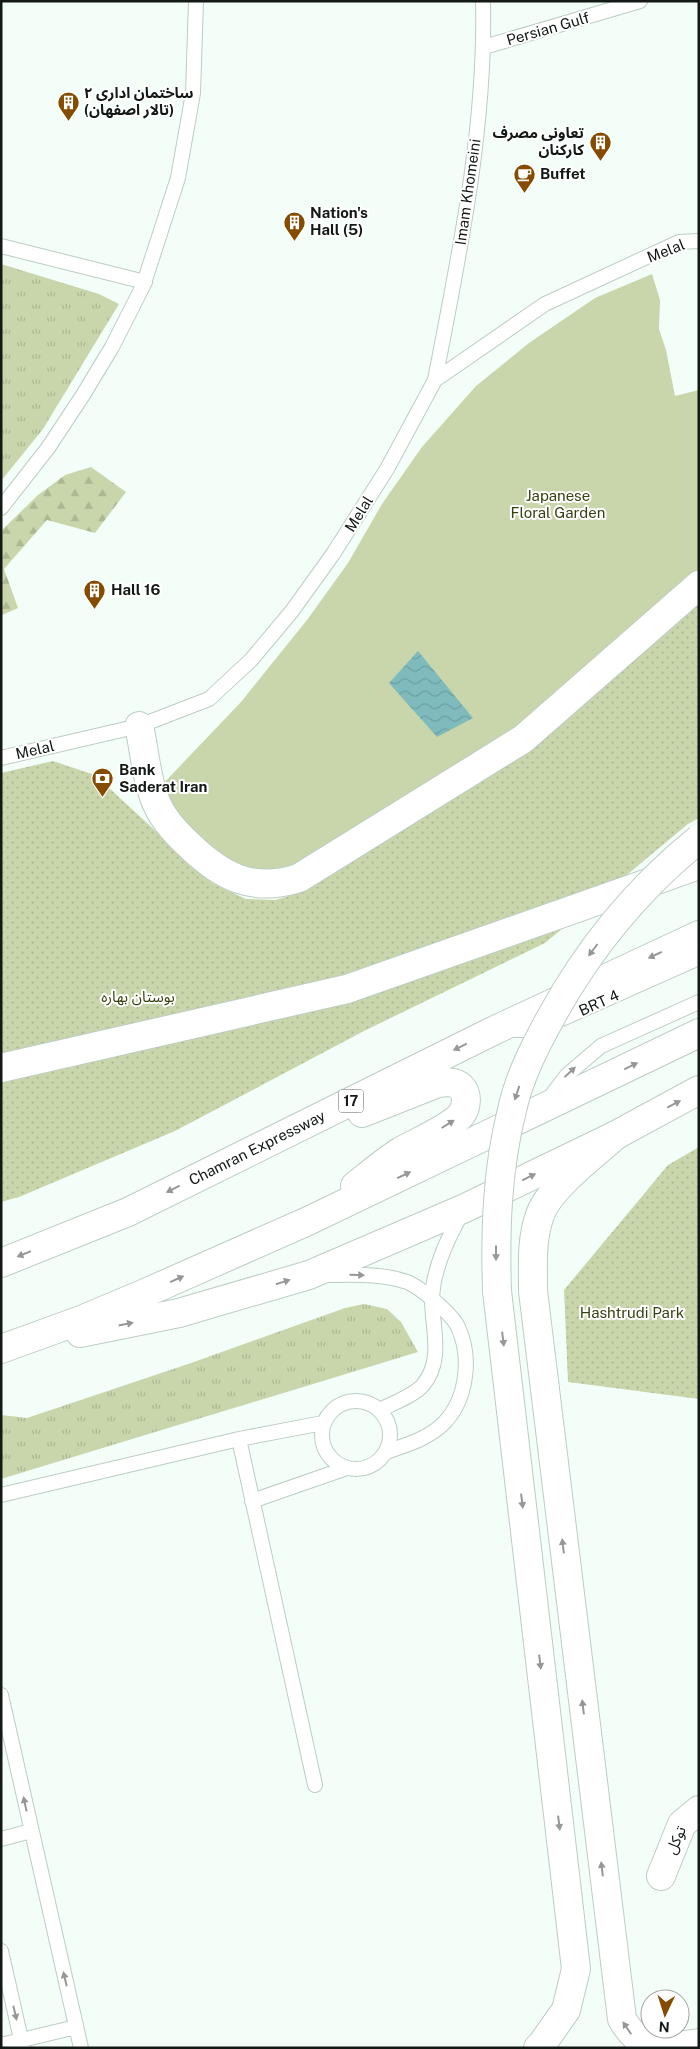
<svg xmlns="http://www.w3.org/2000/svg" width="700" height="2049" viewBox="0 0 700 2049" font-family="'Public Sans','Noto Sans Arabic',sans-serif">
  <defs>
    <pattern id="grass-tufts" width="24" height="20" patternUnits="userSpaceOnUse" patternTransform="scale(1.25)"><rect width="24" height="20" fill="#c9d6ac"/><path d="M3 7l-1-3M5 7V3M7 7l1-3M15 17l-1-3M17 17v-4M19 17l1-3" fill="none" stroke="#acb793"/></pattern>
    <pattern id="forest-firs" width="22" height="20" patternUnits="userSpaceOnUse" patternTransform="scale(1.25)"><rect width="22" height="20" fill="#c9d6ac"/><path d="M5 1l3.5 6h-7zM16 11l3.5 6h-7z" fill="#acb793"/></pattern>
    <pattern id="park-dots" width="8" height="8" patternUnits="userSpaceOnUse" patternTransform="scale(1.25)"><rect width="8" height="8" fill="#c9d6ac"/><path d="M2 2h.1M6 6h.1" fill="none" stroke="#acb793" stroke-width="1.8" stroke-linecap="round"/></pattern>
    <pattern id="water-waves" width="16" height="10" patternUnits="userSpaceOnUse" patternTransform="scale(1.25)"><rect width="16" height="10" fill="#7fbbbd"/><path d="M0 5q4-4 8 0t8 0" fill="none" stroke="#6da0a2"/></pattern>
  </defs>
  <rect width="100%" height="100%" fill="#f4fef8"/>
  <path fill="url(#grass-tufts)" d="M1,264l98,30 20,10 -76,125 -42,52z
    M364,1304l23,5 14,13 17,30 -417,127v-64l26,3 164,-55 154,-55z"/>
  <path fill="url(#forest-firs)" d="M91,467l35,25 -31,41 -48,-13 -43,49 14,39 -16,7 -1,-84 37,-36 27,-20z"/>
  <path fill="url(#park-dots)" d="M699,597v221l-11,6 -143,119 -181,88 -189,100 -156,66 -18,5v-429l52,-12 42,14 117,108 34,16 29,1 25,-7 150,-93z
    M699,1147v252l-131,-17 -4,-92 104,-125z"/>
  <path fill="#c9d6ac" d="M652,274l8,26 -1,29 7,21 9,46 24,-6v178l-187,168 -224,136 -20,7 -55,-18 -54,-73 82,-86 66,-82 41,-57 34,-59 40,-57 54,-61 53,-43 66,-45z"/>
  <path fill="url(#water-waves)" d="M418,651l55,67 -36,19 -48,-54z"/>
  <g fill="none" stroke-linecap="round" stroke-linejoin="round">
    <defs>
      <path id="lane" d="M484,47l156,-46
        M1,246l144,36
        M435,380c24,-125 51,-251 48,-379
        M1,508l47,-60 35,-53 29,-48 31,-61 35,-108 15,-85 3,-92
        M1,758l138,-32 70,-27 42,-39 41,-49 41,-57 54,-85 48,-89 110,-76 134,-62 20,-1
        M509,1030h21l34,-12 135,-60
        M548,1100l19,-25 34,-29 98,-44
        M327,1275c26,0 55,-2 80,7 13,5 45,32 51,45 14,30 9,72 -14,96 -16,16 -38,22 -58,29
        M322 1435a34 34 0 1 1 68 0a34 34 0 1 1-68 0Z
        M380,1410c11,-6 35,-15 43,-25 21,-25 9,-57 9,-86 1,-30 15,-60 30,-86
        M239,1439l76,346
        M1,1495l238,-56 84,-16
        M252,1501l95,-33
        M1,1695l80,353
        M1,1839l30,-8
        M1,1951l22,97
        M1,2045l75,-18"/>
      <path id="street" d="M139,726c5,21 7,50 15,71 7,20 20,34 35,48 33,32 64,48 110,33l224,-139 176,-154
        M1,1068l346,-79 352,-124
        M661,1876l21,-52 17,-14"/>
      <path id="secondary" d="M664,2048l35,-5"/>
      <g id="highway">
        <path d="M616,1135c-22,20 -67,53 -76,80 -9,24 -7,51 -7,76l89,728c14,24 22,23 48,28"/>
        <path d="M355,1186c15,-12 30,-25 46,-35 16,-9 49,-23 60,-36 6,-8 7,-21 0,-28 -6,-6 -15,-5 -23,-4l-76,30"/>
        <path id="s1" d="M1,1263l127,-51 367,-182 204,-95"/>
        <path d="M497,1291l79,678 -10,41 -24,34 -4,4"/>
        <path d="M80,1333l99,-20 130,-38 156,-67 151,-73 83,-45"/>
        <path d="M1,1349l80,-29 62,-26 165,-73 391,-188"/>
      </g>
    </defs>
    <use href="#lane" stroke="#bccdc3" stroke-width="16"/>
    <use href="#street" stroke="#bccdc3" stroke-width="30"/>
    <use href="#secondary" stroke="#bccdc3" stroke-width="30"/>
    <use href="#highway" stroke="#bccdc3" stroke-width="30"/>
    <use href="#lane" stroke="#fff" stroke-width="14"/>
    <use href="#street" stroke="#fff" stroke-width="28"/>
    <use href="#secondary" stroke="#fff" stroke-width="28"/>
    <use href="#highway" stroke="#fff" stroke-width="28"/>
    <defs>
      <path id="highway-bridge" d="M497,1291c-2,-61 0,-122 15,-181 7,-32 22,-62 38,-91 38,-70 87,-130 149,-180"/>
    </defs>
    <use href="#highway-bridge" stroke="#bccdc3" stroke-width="30" stroke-linecap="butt"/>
    <use href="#highway-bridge" stroke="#fff" stroke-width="28"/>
  </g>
  <defs><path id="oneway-solid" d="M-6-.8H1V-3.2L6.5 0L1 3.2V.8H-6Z" transform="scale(1.25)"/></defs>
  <g fill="#959896">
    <use href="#oneway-solid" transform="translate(593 950) rotate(127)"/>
    <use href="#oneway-solid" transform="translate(655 955) rotate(155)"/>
    <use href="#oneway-solid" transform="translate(460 1047) rotate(154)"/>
    <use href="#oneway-solid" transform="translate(631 1066) rotate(-26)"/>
    <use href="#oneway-solid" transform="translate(570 1072) rotate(-43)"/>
    <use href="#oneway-solid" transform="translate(517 1093) rotate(108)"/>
    <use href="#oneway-solid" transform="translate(674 1104) rotate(-28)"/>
    <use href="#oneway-solid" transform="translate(448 1124) rotate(-32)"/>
    <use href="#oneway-solid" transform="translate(404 1175) rotate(-25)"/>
    <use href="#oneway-solid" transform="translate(529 1177) rotate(-26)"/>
    <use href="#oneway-solid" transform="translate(173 1189) rotate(153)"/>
    <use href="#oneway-solid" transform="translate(496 1253) rotate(90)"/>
    <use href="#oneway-solid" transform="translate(24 1254) rotate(158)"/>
    <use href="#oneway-solid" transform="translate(357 1275) rotate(1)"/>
    <use href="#oneway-solid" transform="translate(177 1279) rotate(-24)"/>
    <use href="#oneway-solid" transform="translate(283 1282) rotate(-17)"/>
    <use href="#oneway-solid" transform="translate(126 1324) rotate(-11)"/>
    <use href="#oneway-solid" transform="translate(503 1339) rotate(83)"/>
    <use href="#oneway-solid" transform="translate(522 1501) rotate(83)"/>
    <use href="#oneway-solid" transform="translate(563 1546) rotate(-97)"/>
    <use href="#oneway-solid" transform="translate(540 1662) rotate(83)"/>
    <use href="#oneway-solid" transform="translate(583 1707) rotate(-97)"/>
    <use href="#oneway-solid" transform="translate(25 1804) rotate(-102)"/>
    <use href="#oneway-solid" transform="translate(559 1823) rotate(83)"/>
    <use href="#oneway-solid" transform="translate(602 1869) rotate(-97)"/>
    <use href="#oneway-solid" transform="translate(65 1979) rotate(-103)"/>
    <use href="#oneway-solid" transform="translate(15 2013) rotate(77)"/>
    <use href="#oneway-solid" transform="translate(627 2028) rotate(-124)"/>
  </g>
  <defs>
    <symbol id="building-pin" viewBox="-11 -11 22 30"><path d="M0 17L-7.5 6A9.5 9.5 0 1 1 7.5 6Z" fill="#854b00" stroke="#fff"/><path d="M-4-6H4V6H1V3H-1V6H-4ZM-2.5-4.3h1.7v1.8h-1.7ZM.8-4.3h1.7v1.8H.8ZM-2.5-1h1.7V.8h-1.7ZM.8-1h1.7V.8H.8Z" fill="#fff"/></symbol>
    <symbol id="cafe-pin" viewBox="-11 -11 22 30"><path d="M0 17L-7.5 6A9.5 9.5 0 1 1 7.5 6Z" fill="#854b00" stroke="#fff"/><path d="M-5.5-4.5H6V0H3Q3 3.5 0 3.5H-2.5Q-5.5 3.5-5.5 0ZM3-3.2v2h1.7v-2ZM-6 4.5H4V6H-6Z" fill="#fff"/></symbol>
    <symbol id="bank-pin" viewBox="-11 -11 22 30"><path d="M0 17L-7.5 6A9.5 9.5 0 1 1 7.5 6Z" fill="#854b00" stroke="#fff"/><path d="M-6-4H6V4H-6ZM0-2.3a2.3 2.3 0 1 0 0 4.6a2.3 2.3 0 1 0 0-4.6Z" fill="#fff"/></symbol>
  </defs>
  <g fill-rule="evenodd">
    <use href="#building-pin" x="56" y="90" width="25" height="34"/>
    <use href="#building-pin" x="588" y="130" width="25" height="34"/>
    <use href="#cafe-pin" x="512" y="162" width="25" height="34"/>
    <use href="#building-pin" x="282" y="210" width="25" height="34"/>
    <use href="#building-pin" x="82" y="578" width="25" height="34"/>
    <use href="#bank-pin" x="90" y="766" width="25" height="34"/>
  </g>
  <g text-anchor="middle" stroke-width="4" stroke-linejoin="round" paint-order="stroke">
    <rect fill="#fff" stroke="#5a5e5b" stroke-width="1" x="338.5" y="1089.5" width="25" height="23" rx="4"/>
    <g font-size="14" font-weight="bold" fill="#131915">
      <text x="351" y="1106">17</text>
    </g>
    <g font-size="15" fill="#131915" stroke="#fff">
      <text transform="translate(548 29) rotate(-16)" y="5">Persian Gulf</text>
      <text transform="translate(468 192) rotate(-82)" y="5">Imam Khomeini</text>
      <text transform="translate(666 251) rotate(-21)" y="5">Melal</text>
      <text transform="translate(359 514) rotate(-58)" y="5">Melal</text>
      <text transform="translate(35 750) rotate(-13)" y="5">Melal</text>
      <text transform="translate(599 1003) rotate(-24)" y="5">BRT 4</text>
      <text dy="5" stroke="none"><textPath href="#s1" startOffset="281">Chamran Expressway</textPath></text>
      <text transform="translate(676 1840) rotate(-66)" y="5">توکل</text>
    </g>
    <g font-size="15" font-weight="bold" fill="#131915" stroke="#fff" text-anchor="start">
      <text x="84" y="98">ساختمان اداری ۲<tspan x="84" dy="17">(تالار اصفهان)</tspan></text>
      <text x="584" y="138" text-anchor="end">تعاونی مصرف<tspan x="584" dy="17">کارکنان</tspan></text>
      <text x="540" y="179">Buffet</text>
      <text x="310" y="218">Nation's<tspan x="310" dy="17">Hall (5)</tspan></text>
      <text x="111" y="595">Hall 16</text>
      <text x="119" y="775">Bank<tspan x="119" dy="17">Saderat Iran</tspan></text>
    </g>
    <g font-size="15" fill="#374210" stroke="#fff">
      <text x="558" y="501">Japanese<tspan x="558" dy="17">Floral Garden</tspan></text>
      <text x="138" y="1002">بوستان بهاره</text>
      <text x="632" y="1318">Hashtrudi Park</text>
    </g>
  </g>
  <rect width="700" height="2049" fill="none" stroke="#131915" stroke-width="5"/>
  <g transform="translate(665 2014) rotate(184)"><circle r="24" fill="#ffffff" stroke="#a1a3a1"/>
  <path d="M0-4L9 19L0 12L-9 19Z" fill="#854b00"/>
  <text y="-8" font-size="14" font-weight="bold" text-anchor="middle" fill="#131915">N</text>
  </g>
</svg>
